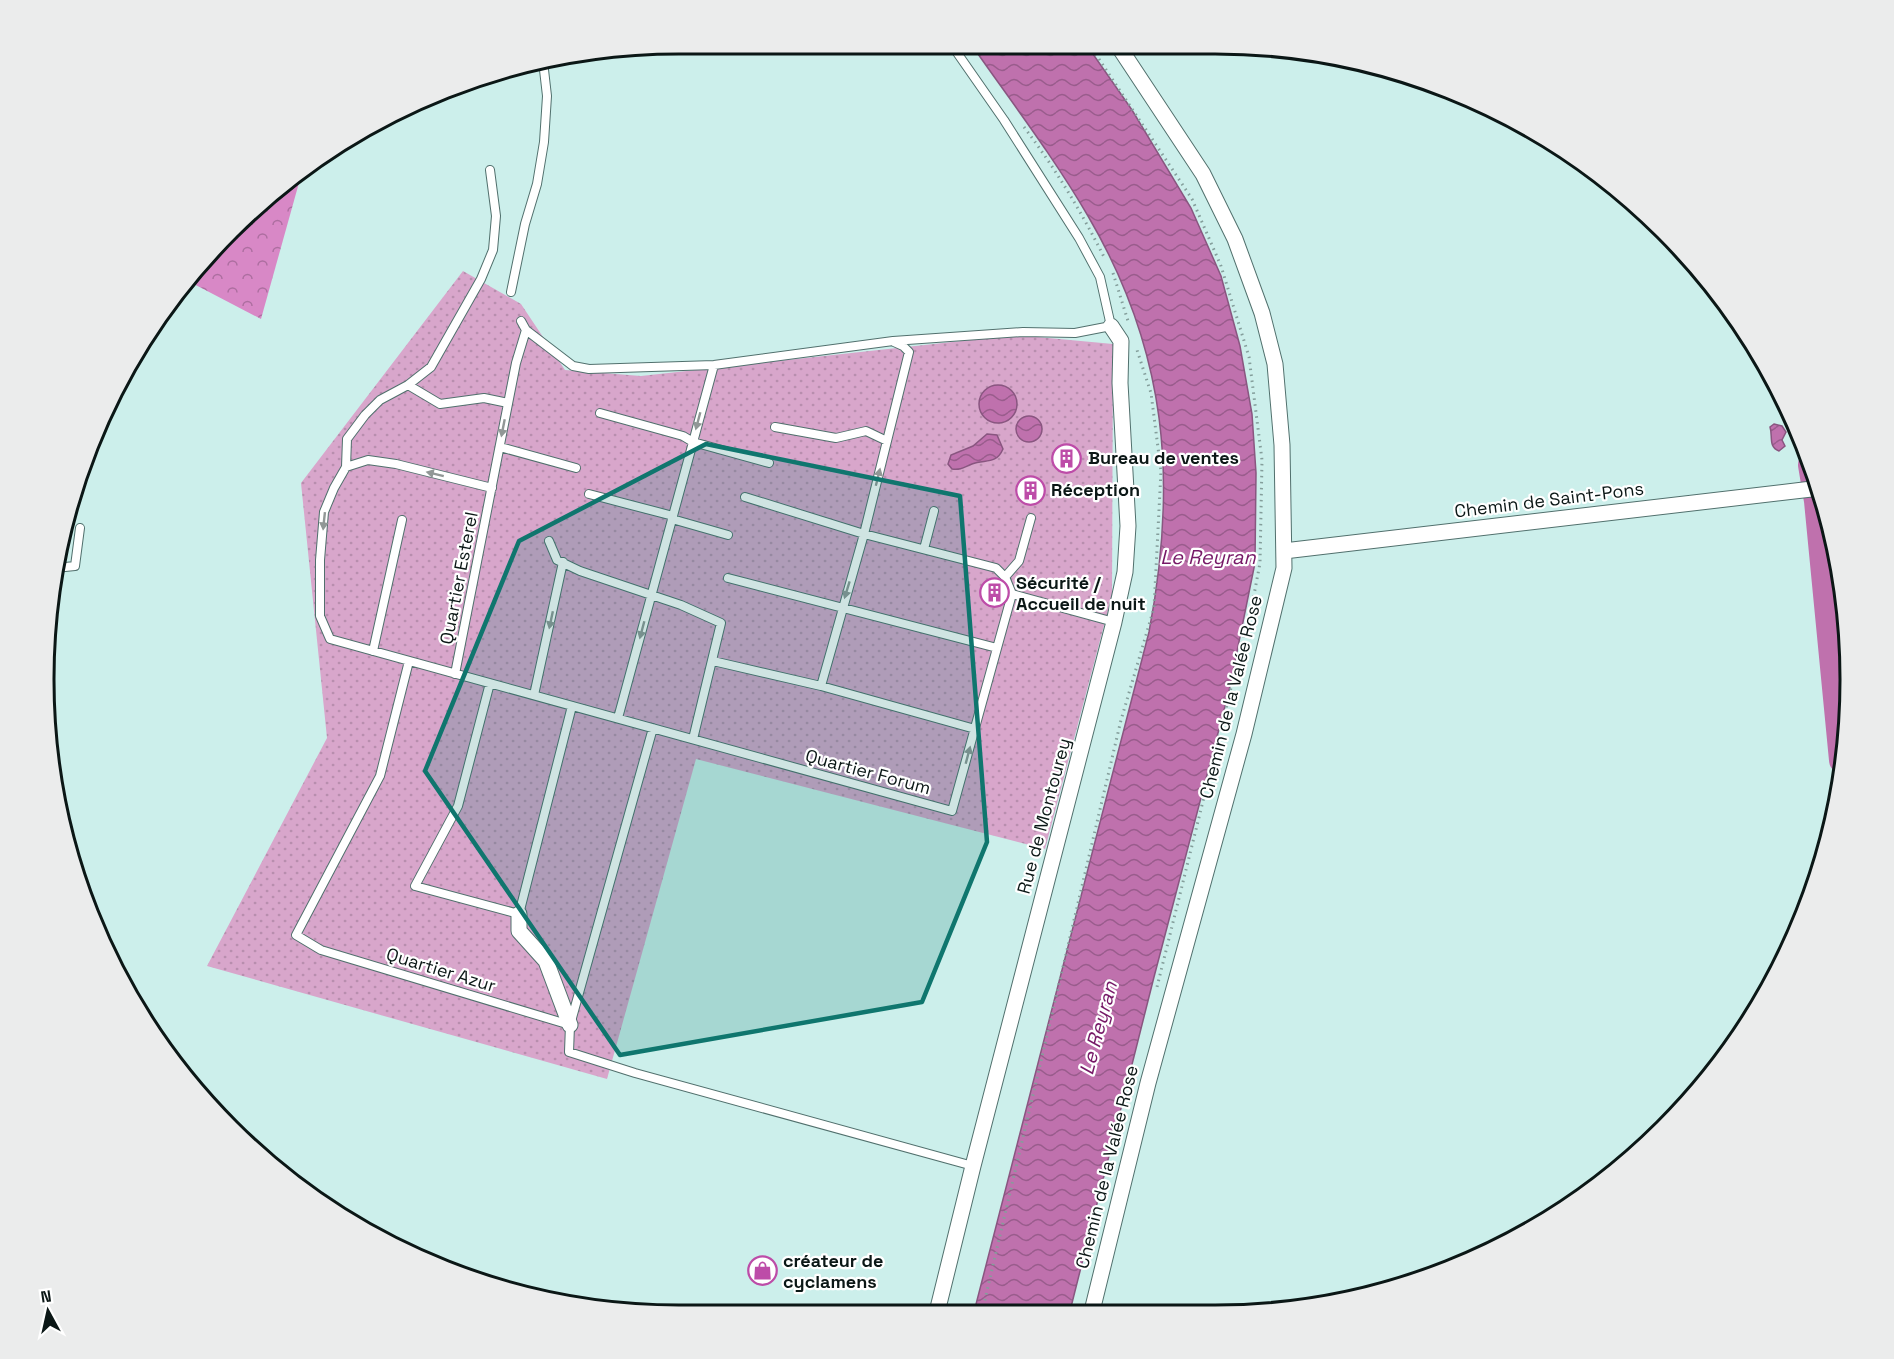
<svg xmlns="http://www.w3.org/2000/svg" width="1894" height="1359" viewBox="0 0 1894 1359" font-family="'Space Grotesk',sans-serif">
  <defs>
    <pattern id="forest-crowns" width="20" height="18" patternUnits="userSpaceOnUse" patternTransform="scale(1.5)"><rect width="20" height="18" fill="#d888c6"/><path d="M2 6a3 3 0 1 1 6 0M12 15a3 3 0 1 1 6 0" fill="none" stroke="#ad6ea0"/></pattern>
    <pattern id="park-dots" width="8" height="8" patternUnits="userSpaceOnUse" patternTransform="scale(1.5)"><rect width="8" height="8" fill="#d8a6cb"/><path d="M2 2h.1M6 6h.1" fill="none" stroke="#b88eae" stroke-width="1.8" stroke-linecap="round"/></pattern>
    <pattern id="water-waves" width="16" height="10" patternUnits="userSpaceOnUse" patternTransform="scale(1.5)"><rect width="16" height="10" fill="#bf71ad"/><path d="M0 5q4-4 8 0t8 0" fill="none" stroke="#995c8c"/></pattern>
  </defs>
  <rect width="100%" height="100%" fill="#ccefeb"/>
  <path fill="url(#forest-crowns)" d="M302,172l-41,147 -73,-38 13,-21z"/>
  <path fill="url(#park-dots)" d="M463,271l58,33 44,66 76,6 375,-41 97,9 -1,251 -67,254 -349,-90 -89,320 -400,-113 120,-228 -26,-255z"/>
  <path fill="url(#water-waves)" stroke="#895680" stroke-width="1.5" d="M971,44h115l46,66 59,98 30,68 19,70 12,68 4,59 -1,90 -26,128 -75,286 -84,334 -96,1 175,-680c29,-152 18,-281 -61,-416 -35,-60 -78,-116 -117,-172z
    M979 404a19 19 0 1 1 38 0a19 19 0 1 1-38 0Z
    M1016 429a13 13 0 1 1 26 0a13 13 0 1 1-26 0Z
    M1774,424l8,2 4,6 -4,8 3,6 -6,5c-11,-4 -6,-15 -9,-24z
    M987,434l10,1 6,14c-7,16 -18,10 -31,15 -8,3 -10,6 -20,5l-4,-5 3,-9 22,-9z"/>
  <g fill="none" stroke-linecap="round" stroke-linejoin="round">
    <path stroke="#bf71ad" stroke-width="28" d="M1812,465l6,36 25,259"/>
    <defs>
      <path id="lane" d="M490,170l6,46 -3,34 -12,29 -50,88 -23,18 -28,15 -15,15 -18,24 -1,28 -12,21 -10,24 -4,48v56l10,23 622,172 60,-217 -7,-17 -9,-9 -132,-34 -119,-37
        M511,292l14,-68 12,-40 7,-42 3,-46 -4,-35
        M521,321l5,9 47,36 16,3 125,-4 179,-24 130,-9 52,1 36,-7 -11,-49 -21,-39 -75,-118 -53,-76
        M408,385l32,19 44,-6 24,5
        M600,413l83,23 10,6 76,21
        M775,427l61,11 30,-7 21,10
        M500,447l76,21
        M346,467l22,-7 28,4 96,24
        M589,494l84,22
        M672,519l56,16
        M549,541l8,19 23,11 101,34 40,18 -28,116
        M924,549l10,-38
        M55,568l20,-2 5,-38
        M1005,577l14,-16 12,-43
        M728,578l269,70
        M1012,594l102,28
        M373,651l29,-131
        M409,661l-29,115 -84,159 25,15 249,75 83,-297
        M713,661l108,25 154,43
        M455,674l61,-311 10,-33
        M490,683l-32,123 -43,80 104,28 53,-208
        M821,686l43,-152 45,-182 -6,-6 -9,-4
        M534,695l29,-133
        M618,718l96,-353
        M570,1025l-1,27 66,21 338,93"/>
      <path id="street" d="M1284,551l536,-63
        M519,914v17l27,30 24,64
        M1092,1311l56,-228 96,-349 40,-166 -2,-123 -7,-81 -13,-51 -27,-74 -32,-65 -86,-130
        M937,1312l36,-146 141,-544 11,-50 3,-46 -8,-143 1,-42 -10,-15"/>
    </defs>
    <use href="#lane" stroke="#51706d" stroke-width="10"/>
    <use href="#street" stroke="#51706d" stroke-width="17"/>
    <path stroke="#849e9b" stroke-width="3" stroke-dasharray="1.5 4.5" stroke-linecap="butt" d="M1089,44l103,155 29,67 28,91 13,103 -2,103 -6,32 -97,392
      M1024,127c31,41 57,84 80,130
      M1113,273l15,48
      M982,1312l139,-592 33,-112 7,-137 -10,-78 -14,-43"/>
    <use href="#lane" stroke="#fff" stroke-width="8"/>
    <use href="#street" stroke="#fff" stroke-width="15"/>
  </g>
  <defs><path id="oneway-solid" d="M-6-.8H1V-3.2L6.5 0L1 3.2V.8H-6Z" transform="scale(1.5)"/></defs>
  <g fill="#919796">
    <use href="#oneway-solid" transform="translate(698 421) rotate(105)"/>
    <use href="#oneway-solid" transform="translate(503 428) rotate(101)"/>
    <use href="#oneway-solid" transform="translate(435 474) rotate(-166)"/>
    <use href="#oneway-solid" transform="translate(878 477) rotate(-76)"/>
    <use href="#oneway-solid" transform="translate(324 521) rotate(96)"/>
    <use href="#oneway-solid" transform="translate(847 590) rotate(107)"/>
    <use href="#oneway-solid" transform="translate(551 620) rotate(102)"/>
    <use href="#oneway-solid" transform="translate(642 630) rotate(105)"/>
    <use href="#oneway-solid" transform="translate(968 755) rotate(-75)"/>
  </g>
  <path fill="#0f766e" fill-opacity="0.2" stroke="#0f766e" stroke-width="4.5" stroke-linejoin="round" d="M706,444l254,52 27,346 -65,160 -302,53 -195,-284 94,-230z"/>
  <defs>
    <symbol id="building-ring" viewBox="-11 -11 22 22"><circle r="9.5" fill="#fff" stroke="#bd4ca8" stroke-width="1.5"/><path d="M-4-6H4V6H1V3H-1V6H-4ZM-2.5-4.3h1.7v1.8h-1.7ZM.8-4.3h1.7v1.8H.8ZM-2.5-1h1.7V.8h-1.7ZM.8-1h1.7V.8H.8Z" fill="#bd4ca8"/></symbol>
    <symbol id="shop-ring" viewBox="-11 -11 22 22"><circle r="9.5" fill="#fff" stroke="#bd4ca8" stroke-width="1.5"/><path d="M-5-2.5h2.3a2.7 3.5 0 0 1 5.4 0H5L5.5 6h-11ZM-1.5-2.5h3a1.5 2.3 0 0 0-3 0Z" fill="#bd4ca8"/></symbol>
  </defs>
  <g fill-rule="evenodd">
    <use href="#building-ring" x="1050" y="442" width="33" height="33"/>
    <use href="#building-ring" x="1014" y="474" width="33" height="33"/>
    <use href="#building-ring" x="978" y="576" width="33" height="33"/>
    <use href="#shop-ring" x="746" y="1254" width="33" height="33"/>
  </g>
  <g text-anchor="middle" stroke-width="4.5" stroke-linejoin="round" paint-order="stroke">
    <g font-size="18" font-weight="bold" fill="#0b1716" stroke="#fff" text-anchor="start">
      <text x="1088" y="464">Bureau de ventes</text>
      <text x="1051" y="496">Réception</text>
      <text x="1016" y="589">Sécurité /<tspan x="1016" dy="21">Accueil de nuit</tspan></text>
      <text x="783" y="1267">créateur de<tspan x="783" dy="21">cyclamens</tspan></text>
    </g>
    <g font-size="18" fill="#0b1716" stroke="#fff">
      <text transform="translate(1549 500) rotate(-7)" y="6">Chemin de Saint-Pons</text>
      <text transform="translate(459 578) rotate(-79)" y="6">Quartier Esterel</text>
      <text transform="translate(1231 697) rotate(-76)" y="6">Chemin de la Valée Rose</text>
      <text transform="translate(868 772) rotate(15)" y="6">Quartier Forum</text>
      <text transform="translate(1044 816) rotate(-75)" y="6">Rue de Montourey</text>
      <text transform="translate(441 970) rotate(17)" y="6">Quartier Azur</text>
      <text transform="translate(1107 1167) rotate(-76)" y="6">Chemin de la Valée Rose</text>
    </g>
    <g font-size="20" font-style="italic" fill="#761867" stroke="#fff">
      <text x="1208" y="564">Le Reyran</text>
      <text transform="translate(1098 1028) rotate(-75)" y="7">Le Reyran</text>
    </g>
  </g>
  <path d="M0 0H1894V1359H0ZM679 54H1215A625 625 0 0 1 1840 679V680A625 625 0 0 1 1215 1305H679A625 625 0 0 1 54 680V679A625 625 0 0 1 679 54Z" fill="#ebecec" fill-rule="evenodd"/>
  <path fill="none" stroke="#0b1716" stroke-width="3" d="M679 54H1215A625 625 0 0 1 1840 679V680A625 625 0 0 1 1215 1305H679A625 625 0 0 1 54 680V679A625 625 0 0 1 679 54Z"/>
  <g transform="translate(48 1311) rotate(352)" stroke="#ffffff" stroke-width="4.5" paint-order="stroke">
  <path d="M0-4.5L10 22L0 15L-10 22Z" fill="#0b1716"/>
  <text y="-9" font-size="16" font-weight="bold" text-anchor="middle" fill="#0b1716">N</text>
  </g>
</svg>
